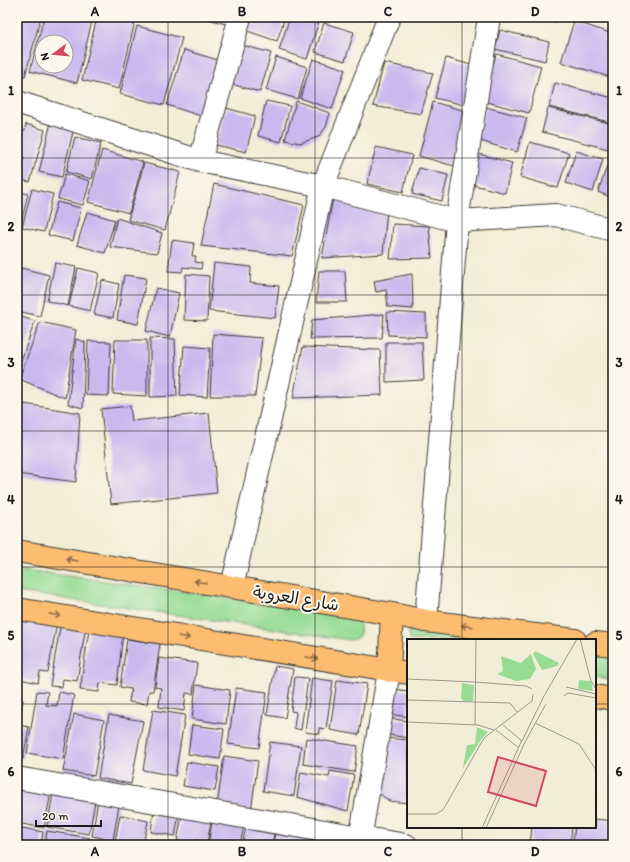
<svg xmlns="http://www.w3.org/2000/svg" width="630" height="862" viewBox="0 0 630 862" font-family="Itim,'Playpen Sans Arabic',sans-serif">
  <rect width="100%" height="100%" fill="#fbf7ec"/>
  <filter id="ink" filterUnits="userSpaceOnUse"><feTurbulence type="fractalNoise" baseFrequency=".025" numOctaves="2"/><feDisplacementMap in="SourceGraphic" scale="8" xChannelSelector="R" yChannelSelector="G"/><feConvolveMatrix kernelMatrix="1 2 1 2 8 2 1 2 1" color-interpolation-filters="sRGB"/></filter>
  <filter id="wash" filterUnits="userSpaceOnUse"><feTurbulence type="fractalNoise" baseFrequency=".012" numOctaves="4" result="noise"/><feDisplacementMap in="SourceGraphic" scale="16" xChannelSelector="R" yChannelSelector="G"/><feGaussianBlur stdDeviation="0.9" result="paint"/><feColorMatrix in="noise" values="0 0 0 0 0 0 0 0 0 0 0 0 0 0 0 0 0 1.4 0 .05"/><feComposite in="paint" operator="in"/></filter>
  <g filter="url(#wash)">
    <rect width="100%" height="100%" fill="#f2edd6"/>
    <path fill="#96dc95" stroke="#597c58" d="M17,569l337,46c8,8 10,24 -4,25l-333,-48z
      M411,627l97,13h-99v-11z
      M595,654l18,2v24l-18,-3z"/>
    <g id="blocks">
      <path fill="#c9b9ef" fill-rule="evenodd" d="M17,17h24l-16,59 -8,-2z
        M44,17h49l-16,66 -47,-12zM42,42h24v24h-24z
        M97,17h39l-17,72 -37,-9z
        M202,17h29l-2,8z
        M248,17h37l-8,24 -33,-11z
        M290,17h17l12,4 -12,38 -28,-9z
        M533,17h24l-1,5z
        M574,21l39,13v44l-52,-16z
        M324,23l30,9 -9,29 -30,-9z
        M137,26l45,12 -18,67 -44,-11z
        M500,30l49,12 -4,19 -50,-12z
        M242,45l29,8 -11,39 -29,-8z
        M184,50l34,10 -17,56 -34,-11z
        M496,54l45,12 -12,47 -46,-12z
        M276,57l31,10 -9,32 -32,-9z
        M446,58l29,8 -11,39 -29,-7z
        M313,59l32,10 -13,40 -32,-11z
        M384,63l49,10 -12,41 -48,-8z
        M555,83l58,15v25l-64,-16z
        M266,101l24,5 -9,36 -23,-6z
        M296,101l34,12 -4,14 -8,10 -18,6 -15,-3z
        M433,102l36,10 -15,54 -35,-10z
        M486,107l41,11 -10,34 -40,-12z
        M226,108l29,8 -9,36 -30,-7z
        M548,108l65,16v6l-5,19 -66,-17z
        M52,118l23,6 -13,53 -23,-5z
        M26,124l19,6 -15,52 -9,-2 3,-9 -4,-1 4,-13 -7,-1v-27l8,2z
        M75,137l26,6 -9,36 -26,-7z
        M530,142l39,11 -11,35 -38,-11z
        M376,147l36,8 -9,37 -36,-8z
        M102,150l41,12 -14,51 -41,-11z
        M576,151l27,8 -10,33 -27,-9z
        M475,153l37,10 -7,30 -38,-10z
        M144,163l36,9 -15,58 -37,-10z
        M607,166l6,3v29l-15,-6z
        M419,168l29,7 -6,26 -30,-7z
        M65,174l25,7 -7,24 -25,-6z
        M214,184l90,21 -12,51 -91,-10z
        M32,189l21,5 -9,38 -22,-5z
        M17,191l11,3 -10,41h-1z
        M333,198l54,11 -4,45 -61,4z
        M57,202l24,6 -8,33 -25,-6z
        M87,212l28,8 -10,33 -28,-8z
        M117,218l45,15 -5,20 -47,-6z
        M393,224l36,2 3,32 -42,1z
        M172,240l22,3 -2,13h4l-1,6 7,1 -1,6 -18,-2 -1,5 -14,-1z
        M55,263l21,4 -8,39 -21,-5z
        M214,263l37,4 -1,16 29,3 -4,32 -66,-7z
        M17,267l32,8 -9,41 -23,-5z
        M78,268l21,5 -9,38 -21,-5z
        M319,271h26l2,31h-31z
        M186,274l23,2 -2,45 -23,-1z
        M412,274l1,35 -25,-2 -2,-17 -10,2 -2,-11z
        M124,275l22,3 -8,46 -21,-4z
        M102,280l17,4 -6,34 -19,-4z
        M156,288l23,5 -9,44 -24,-6z
        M387,312l39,2v23l-38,-2z
        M384,314l-2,24 -72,1 2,-19z
        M17,316l18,5 -18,51z
        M40,322l36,8 -11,68 -46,-19z
        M213,334l49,4 -7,58h-45z
        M150,338l25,1 2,57 -27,1z
        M76,339l9,3 -2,66 -15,-4z
        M115,340h32v56l-34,-2z
        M88,341l23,1 -2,54 -23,-1z
        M386,342h36l2,38 -38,2z
        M184,346l26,2 -3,49 -27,-2z
        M303,347l77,3 2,45 -89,3z
        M18,403l62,10 -4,69 -59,-8v-61z
        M130,406l2,15 77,-8 8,80 -106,11 -10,-95z
        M21,615l36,7 -9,51 -8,-1 -2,11 -18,-4 2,-10 -5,-1v-31z
        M60,627l25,4 -8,50 -14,-2 -1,8 -12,-1z
        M89,630l34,4 -6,51 -17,-2 -1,9 -19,-2z
        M127,639l33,5 -7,47h-4l-2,13 -18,-2 2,-13 -11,-2z
        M159,658l38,5 -4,31 -7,-1 -2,18 -25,-4 2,-19 -6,-1z
        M275,666l18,3 -8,49 -18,-3z
        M295,677l13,1 -7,52 -7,-2 2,-16 -5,-1z
        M312,678l21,3 -7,48 -7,-1 1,6 -15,-2z
        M337,680l30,4 -8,51 -29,-5z
        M196,685l34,5 -4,34 -34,-5z
        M236,688l31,4 -8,56 -31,-4z
        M392,689l16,2v26l-19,-3z
        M37,691l11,1 -2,13 11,1 2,-14 15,3 -11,64 -36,-6z
        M17,699l6,1 -5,25 11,2 -6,32 -6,-1z
        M153,710l32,5 -10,61 -32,-6z
        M74,714l30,6 -10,56 -31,-5z
        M109,715l34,6 -12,63 -33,-6z
        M386,718l22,3v17l-24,-4z
        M192,725l32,4 -4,30 -32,-5z
        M306,738l52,8 -4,26 -51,-8z
        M384,738l24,2v63l-19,-2 -14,-11z
        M270,742l31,4 -7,50 -31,-5z
        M224,756l34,5 -7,50 -34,-5z
        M187,762l32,5 -4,24 -32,-5z
        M330,771l24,4 -6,36 -51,-14 4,-25 28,5z
        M17,786l34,7 -7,35 -27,-5z
        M54,789l42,7 -7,38 -42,-7z
        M98,801l21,4 -6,35 -21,-4z
        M155,804l25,5 -5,27 -24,-4z
        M183,810l29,6 -5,27 -11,-3 -1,4 -18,-3z
        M120,815l28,6 -5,24 -28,-4z
        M213,816l32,5 -5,24h-32z
        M595,819l18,2 -2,24h-30v-3l-8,-1 2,-14h20z
        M247,823l28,5 -3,17h-30z
        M276,826l36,7 -2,12h-37z
        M17,827l26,5 -2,13h-24z
        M532,827h40l-2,18h-40z
        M47,831l43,7 -1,7h-44z
        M315,833l35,12h-37z"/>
    </g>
  </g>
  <g filter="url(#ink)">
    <use href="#blocks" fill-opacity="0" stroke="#3c3b38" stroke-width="1"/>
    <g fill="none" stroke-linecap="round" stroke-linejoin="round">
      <defs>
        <path id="minor" d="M17,102l183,59 123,25 134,35 99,-6 57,15
          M200,161l40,-144
          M232,587l91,-401 66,-169
          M426,621l31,-400 32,-204
          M17,778l389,67
          M359,845l30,-174"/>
        <path id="primary" d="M17,551l375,63 34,7 149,19
          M17,609l391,64
          M595,643l18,2
          M389,671l3,-57
          M595,696l18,3"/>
      </defs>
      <use href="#minor" stroke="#3c3b38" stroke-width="24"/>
      <use href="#primary" stroke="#3c3b38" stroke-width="24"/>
      <use href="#minor" stroke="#fff" stroke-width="22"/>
      <use href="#primary" stroke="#fcbd6f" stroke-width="22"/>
    </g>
    <defs><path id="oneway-shaft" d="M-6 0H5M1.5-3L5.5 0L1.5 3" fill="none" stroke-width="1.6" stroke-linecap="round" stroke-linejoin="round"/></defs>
    <g stroke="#8c6c46">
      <use href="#oneway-shaft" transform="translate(72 560) rotate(-170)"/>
      <use href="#oneway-shaft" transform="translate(200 582) rotate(-170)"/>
      <use href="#oneway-shaft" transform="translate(55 615) rotate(9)"/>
      <use href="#oneway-shaft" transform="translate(467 626) rotate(-173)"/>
      <use href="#oneway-shaft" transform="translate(184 637) rotate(9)"/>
      <use href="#oneway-shaft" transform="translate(312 658) rotate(9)"/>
    </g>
  </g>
  <path fill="none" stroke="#1c1c1c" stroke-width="1" stroke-opacity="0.55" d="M168,17v828M315,17v828M462,17v623M17,158h596M17,295h596M17,431h596M17,567h596M17,704h391M595,704h18M462,827v18"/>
  <g text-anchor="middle" stroke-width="4" stroke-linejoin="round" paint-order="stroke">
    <g font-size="17" fill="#1c1c1c" stroke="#fbf7ec">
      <text transform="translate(296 598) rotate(9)" y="6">شارع العروبة</text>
    </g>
  </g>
  <g transform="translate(407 639)">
    <rect width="189" height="189" fill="#f2edd6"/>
    <path d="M128,12l24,12 -2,3 -15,4 -9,-16zM124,15l5,15 -6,10 -14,2 -19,-7 6,-3 -2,-15 20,7zM172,41l12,1 2,10 -15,-2zM55,44l12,2 -1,16h-10l-2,-3zM70,88l11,5 -6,6 -19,30 4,-23 8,-1z" fill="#96dc95"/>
    <path fill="none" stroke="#9c998c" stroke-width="1" d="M173,0l11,42 5,8M0,40l68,3 51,4 6,3M159,48l30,7M157,57l4,-3 28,5M0,61l103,3 7,9M0,83l71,3 16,5M128,84l44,21 17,26M68,86l1,-86M96,86l19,16 22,-45 33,-57M89,91l23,18M0,175h29l7,-4 41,-72 48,-37 1,-7M75,189l40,-88M79,189l39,-86 21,-38"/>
    <path fill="#d1495b" fill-opacity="0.15" stroke="#d1495b" stroke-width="2" d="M91,118l48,14 -10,35 -48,-14z"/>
    <rect width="189" height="189" fill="none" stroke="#1c1c1c" stroke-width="2"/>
  </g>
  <rect width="630" height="862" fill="none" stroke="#fbf7ec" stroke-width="44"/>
  <g transform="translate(54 54) rotate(254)"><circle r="19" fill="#fbf7ec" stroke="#a29f99"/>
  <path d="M0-3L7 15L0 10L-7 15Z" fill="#d1495b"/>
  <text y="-6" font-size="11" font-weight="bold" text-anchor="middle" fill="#1c1c1c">N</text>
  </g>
  <path d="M36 820v6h65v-6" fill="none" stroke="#1c1c1c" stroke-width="2"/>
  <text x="42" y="820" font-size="12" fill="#1c1c1c" stroke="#fbf7ec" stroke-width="3" paint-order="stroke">20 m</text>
  <rect x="22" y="22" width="586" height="818" fill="none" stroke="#1c1c1c" stroke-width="1.5"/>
  <g font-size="13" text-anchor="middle" font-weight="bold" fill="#1c1c1c">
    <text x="95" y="16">A</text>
    <text x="242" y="16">B</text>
    <text x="388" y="16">C</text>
    <text x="535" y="16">D</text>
    <text x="11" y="95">1</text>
    <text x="619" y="95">1</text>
    <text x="11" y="231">2</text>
    <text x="619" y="231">2</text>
    <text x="11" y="367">3</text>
    <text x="619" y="367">3</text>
    <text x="11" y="504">4</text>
    <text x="619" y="504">4</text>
    <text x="11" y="640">5</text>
    <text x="619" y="640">5</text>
    <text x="11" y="776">6</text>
    <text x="619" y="776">6</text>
    <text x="95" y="856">A</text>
    <text x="242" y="856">B</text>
    <text x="388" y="856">C</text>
    <text x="535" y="856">D</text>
  </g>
</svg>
